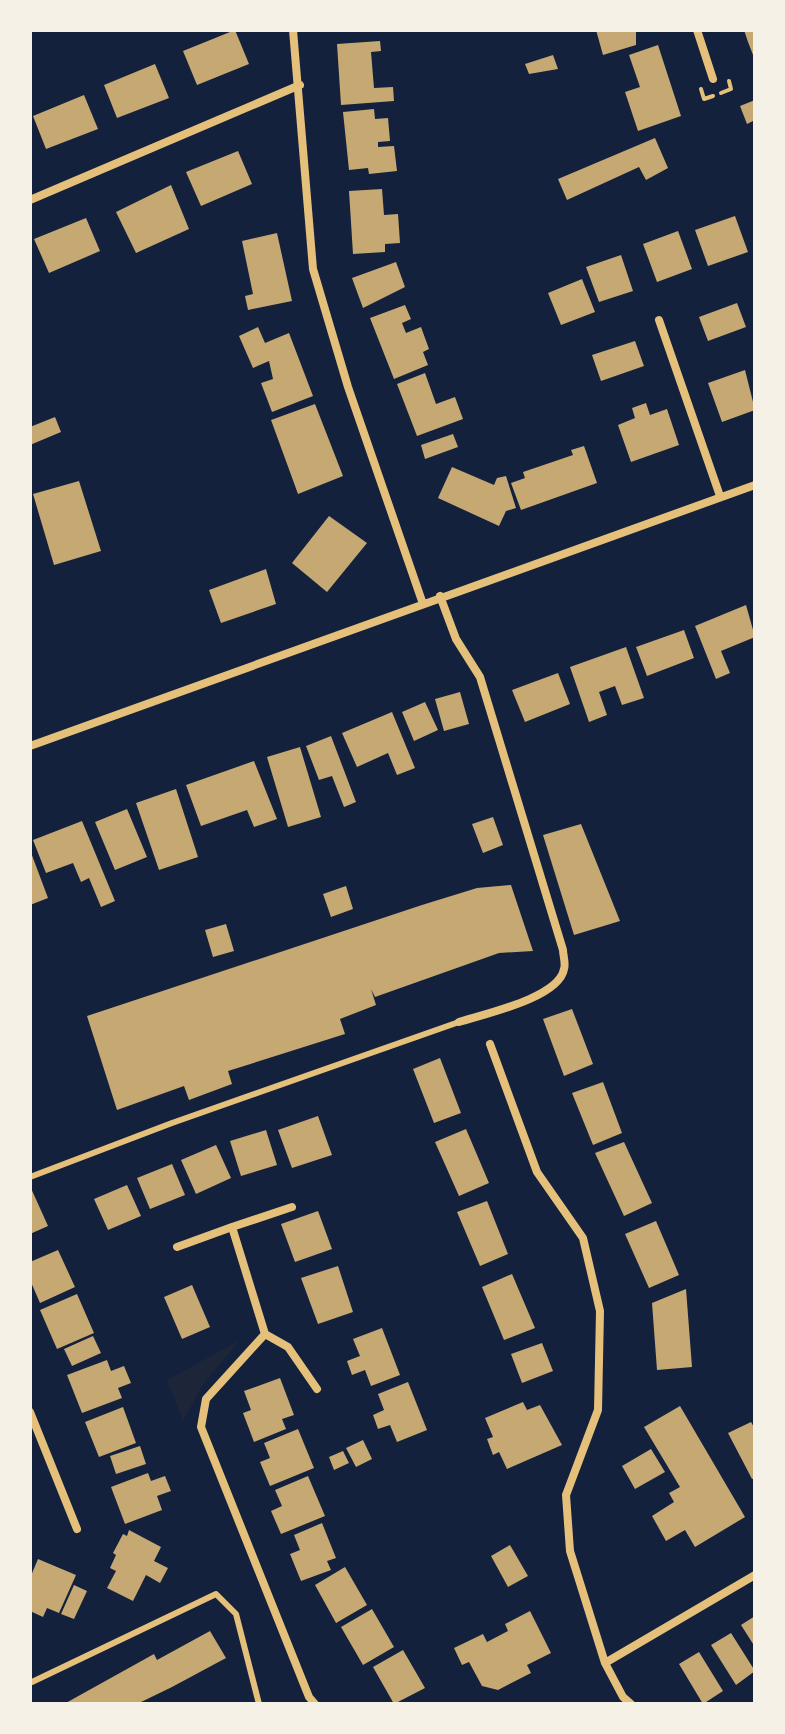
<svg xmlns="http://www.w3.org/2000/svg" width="785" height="1734" viewBox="0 0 785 1734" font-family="'Work Sans',sans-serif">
  <rect width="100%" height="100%" fill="#14213d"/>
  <path fill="#1d2539" d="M240,1340l-36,43 -21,38 -16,-41z"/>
  <path fill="#c6a872" d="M235,30l14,34 -52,21 -14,-34z
    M596,30h40v15l-33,10z
    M744,30h11v30l-7,-18z
    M380,41l1,10 -10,1 3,36 19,-1 1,14 -53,4 -4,-61z
    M658,45l23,71 -43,15 -13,-39 15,-5 -11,-32z
    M553,55l5,14 -29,5 -4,-10z
    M155,64l14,34 -52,20 -13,-33z
    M84,95l14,34 -52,20 -13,-33z
    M755,100v20l-8,4 -7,-18z
    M374,109l1,10 13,-1 2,23 -12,1v5l16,-1 3,25 -28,3 -1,-6 -19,2 -6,-58z
    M655,138l13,30 -22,12 -7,-13 -72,33 -9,-21z
    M238,151l14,33 -51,22 -15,-34z
    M171,185l18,44 -53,24 -20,-41z
    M382,189l2,26 14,-1 2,29 -15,1v8l-32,2 -4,-63z
    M735,216l13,36 -40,14 -13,-36z
    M86,218l14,33 -51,22 -15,-34z
    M678,231l14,38 -35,13 -14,-38z
    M277,233l15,68 -44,9 -3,-14 8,-2 -11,-53z
    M621,255l12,36 -34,11 -13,-35z
    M396,262l9,25 -42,21 -11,-30z
    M582,279l13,33 -34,13 -13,-32z
    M737,303l9,24 -38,14 -9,-24z
    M405,305l6,14 -9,4 4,10 15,-6 8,22 -6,3 5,13 -34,14 -24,-61z
    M258,327l7,16 24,-10 24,63 -41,16 -11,-29 12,-4 -4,-18 -16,7 -14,-32z
    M635,341l9,25 -43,15 -9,-26z
    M745,370l10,40 -33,12 -14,-39z
    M425,373l11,31 19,-7 8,22 -46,17 -20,-52z
    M646,403l4,12 17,-6 12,36 -48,17 -13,-37 17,-7 -3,-10z
    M315,404l28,72 -45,18 -27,-74z
    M55,417l6,15 -31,13v-18z
    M453,434l5,13 -33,12 -4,-14z
    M584,446l13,37 -76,27 -10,-27 14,-5 -2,-6 50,-17 -2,-5z
    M452,467l42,18 3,-7 9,-2 10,32 -10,3 -7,15 -61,-28z
    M79,481l22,70 -47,14 -21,-71z
    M329,516l38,27 -40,49 -35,-29z
    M266,569l10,35 -55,19 -12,-33z
    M746,605l9,32 -34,14 9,22 -14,6 -21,-53z
    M684,630l10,28 -47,18 -11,-29z
    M626,647l18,51 -22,7 -7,-19 -16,6 8,23 -18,7 -19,-55z
    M558,673l12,31 -45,18 -13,-32z
    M460,692l9,32 -25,7 -9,-32z
    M425,702l13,28 -24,11 -12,-29z
    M392,712l23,56 -18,7 -9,-22 -31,14 -15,-34z
    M331,736l25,66 -12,5 -12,-31 -13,4 -13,-34z
    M300,747l21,70 -33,10 -21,-70z
    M254,761l23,58 -23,8 -7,-17 -46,16 -15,-41z
    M176,789l22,68 -39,13 -23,-67z
    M127,809l20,48 -32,13 -20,-48z
    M493,817l10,28 -20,8 -11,-29z
    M82,821l33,80 -14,6 -12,-29 -8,4 -8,-19 -27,10 -13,-33z
    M581,824l39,97 -46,14 -31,-100z
    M30,850l18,48 -18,7z
    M511,885l22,66 -34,2 -124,44 -4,-8 5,16 -36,14 5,15 -117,37 4,13 -43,16 -5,-14 -67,24 -30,-94 335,-111 55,-17z
    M346,886l7,23 -22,8 -8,-23z
    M226,924l8,27 -21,6 -8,-27z
    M572,1009l21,55 -29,12 -21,-57z
    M440,1058l21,55 -27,10 -21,-54z
    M603,1082l19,51 -29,12 -21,-52z
    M318,1116l14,39 -40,13 -14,-38z
    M466,1129l23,54 -30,13 -24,-54z
    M266,1130l11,35 -36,11 -11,-35z
    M624,1142l28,61 -28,13 -29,-63z
    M216,1145l15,33 -35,16 -15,-34z
    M172,1164l13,31 -35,14 -13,-31z
    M127,1185l14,31 -33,14 -14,-31z
    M30,1186l18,40 -18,8z
    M487,1201l21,53 -28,12 -23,-54z
    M318,1211l14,38 -37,13 -14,-38z
    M656,1221l23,54 -30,13 -24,-54z
    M58,1250l17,37 -35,16 -10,-23v-18z
    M338,1266l15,46 -35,12 -17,-46z
    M512,1274l23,54 -31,12 -22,-53z
    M192,1285l18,42 -28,12 -18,-42z
    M686,1289l6,78 -35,3 -5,-67z
    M77,1294l17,39 -37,16 -17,-39z
    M382,1328l18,47 -29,11 -6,-16 -13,5 -5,-14 13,-5 -7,-17z
    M93,1336l8,17 -29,13 -8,-17z
    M542,1343l11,28 -31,12 -11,-29z
    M107,1360l4,11 13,-5 7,17 -13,5 4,10 -40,15 -15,-38z
    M280,1378l14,37 -12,4 4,10 -32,13 -11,-29 8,-3 -7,-19z
    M408,1382l19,48 -30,12 -7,-17 -12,4 -5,-14 11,-5 -6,-16z
    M523,1402l4,8 13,-5 22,40 -55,24 -8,-17 -6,3 -6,-16 6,-2 -8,-19z
    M680,1406l65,111 -50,30 -10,-17 -19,11 -14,-25 22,-14 -5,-9 11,-6 -36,-60z
    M123,1407l13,36 -37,14 -14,-35z
    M751,1422l4,7v49l-3,1 -24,-46z
    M298,1429l16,39 -44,18 -10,-24 10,-4 -6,-15z
    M363,1440l9,19 -16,8 -10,-19z
    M140,1446l6,18 -30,10 -6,-18z
    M651,1449l14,23 -30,17 -13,-23z
    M343,1451l6,12 -15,7 -5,-13z
    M148,1473l3,8 14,-5 6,15 -14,5 5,14 -37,14 -14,-37z
    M308,1476l17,40 -44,18 -10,-23 11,-5 -7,-16z
    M322,1523l14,35 -9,3 4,9 -30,11 -11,-27 10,-4 -6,-15z
    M129,1530l32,17 -7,14 14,7 -8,15 -14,-8 -13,26 -26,-13 9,-17 -6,-3 6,-13 -3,-2 10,-19 4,2z
    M510,1545l18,31 -20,11 -17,-31z
    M38,1559l38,16 -17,38 -12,-5 -4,9 -13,-6v-33z
    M345,1567l22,38 -31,18 -21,-38z
    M74,1585l13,6 -13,28 -13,-5z
    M372,1609l22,38 -31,18 -22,-38z
    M530,1611l21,42 -24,12 4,8 -33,17 -16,-4 -13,-24 -7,3 -8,-17 29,-14 4,8 21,-11 -3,-7z
    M755,1616v31l-14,-22z
    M210,1631l16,27 -54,29 -35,17h-73l90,-50 3,6z
    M731,1633l24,38 -19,14 -25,-40z
    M403,1650l22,38 -31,16 -21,-37z
    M699,1652l24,39 -20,13 -24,-40z"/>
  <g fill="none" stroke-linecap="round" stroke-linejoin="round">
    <path stroke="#e5c07b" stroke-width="4" d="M701,89l3,10 9,-3
      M721,93l10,-4 -2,-8"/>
    <path stroke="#e5c07b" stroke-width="6" d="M30,1177l142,-54 287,-101
      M32,1682l184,-88 20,20 23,90"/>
    <path stroke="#e5c07b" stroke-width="8" d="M293,30l20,239 35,118 75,217
      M697,30l16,49
      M30,200l270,-115
      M659,320l61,176
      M440,596l16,43 24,38 83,273c0,5 3,14 1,19 -5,29 -80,45 -105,53
      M30,746l725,-261
      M490,1044l47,128 46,66 17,73 -2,99 -32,85 4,56 35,112 18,34 8,7
      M232,1227l60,-20
      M177,1247l55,-20 33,107 -59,65 -5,28 108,270 6,7
      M265,1334l23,13 29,42
      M30,1412l47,117
      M605,1663l150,-88"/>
  </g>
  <rect width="785" height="1734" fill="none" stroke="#f6f1e7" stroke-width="64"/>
</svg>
